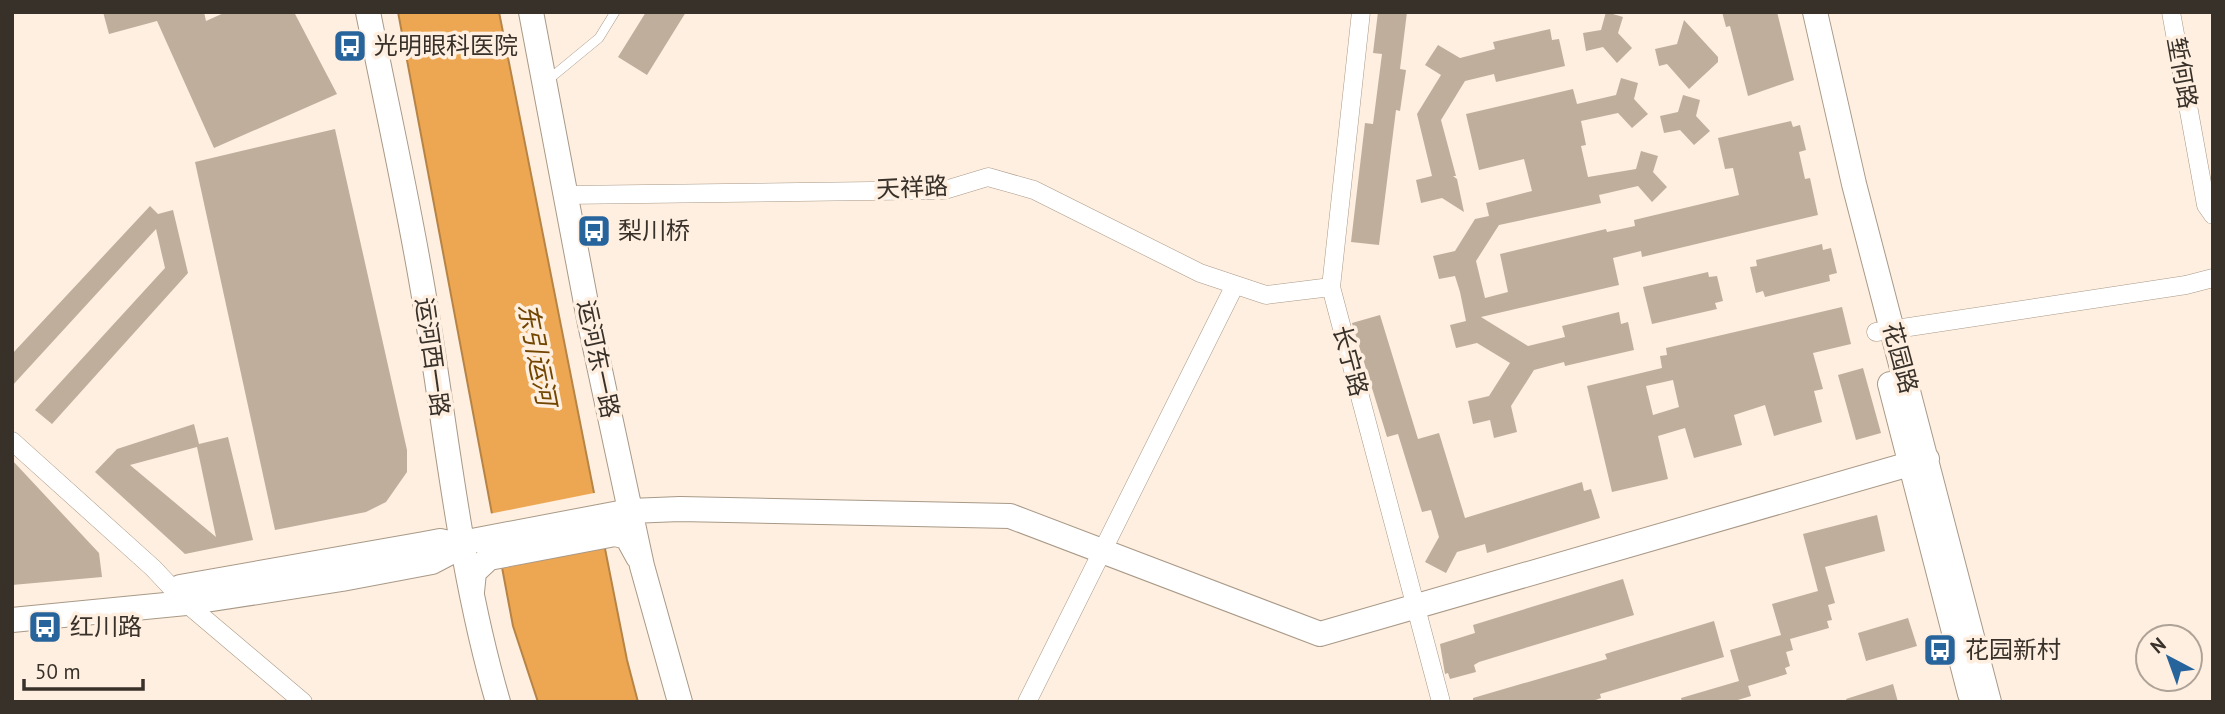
<svg xmlns="http://www.w3.org/2000/svg" width="2225" height="714" viewBox="0 0 2225 714" font-family="'PT Sans','Noto Sans SC',sans-serif">
  <rect width="100%" height="100%" fill="#feefe0"/>
  <path fill="#eda752" stroke="#b78446" stroke-width="2" d="M398,12h101l128,648 11,42h-100l-25,-76z"/>
  <path fill="#feefe0" d="M599,492l11,54 -111,23 -10,-55z"/>
  <path fill="#bfae9c" fill-rule="evenodd" d="M103,12h101l2,9 20,-9h68l43,82 -123,54 -57,-127 -48,13z
    M646,12h40l-39,63 -29,-18z
    M1378,12h29l-7,57 6,1 -6,41 -4,-1 -17,135 -28,-3 14,-119 8,1 9,-70 -9,-1z
    M1606,12l17,5 -5,16 14,15 -15,15 -14,-16 -17,4 -3,-18 18,-3z
    M1722,12h55l17,68 -46,16 -18,-70 -4,1z
    M1684,20l34,37v5l-29,27 -22,-25 -8,2 -4,-17 22,-5z
    M1550,29l2,11 7,-1 6,27 -69,16 -2,-8 -29,7 -24,39 15,56h-3l4,3 7,33 -22,-14 -21,5 -5,-23 16,-4 -15,-62 24,-39 -16,-10 13,-20 22,13 35,-9 -2,-7z
    M1621,78l17,5 -4,16 14,15 -16,14 -14,-15 -37,8 5,24 -5,1 7,31 48,-8 5,-18 17,5 -5,16 14,15 -15,15 -14,-16 -39,9 2,8 -102,22 -23,36 9,37 23,-6 -8,-38 106,-25 1,3 28,-6 -1,-6 105,-25 -6,-27 -8,1 -7,-31 73,-17 2,6 7,-2 6,25 -7,2 6,27 5,-1 8,37 -176,42 -1,-6 -28,7 6,27 -138,32 47,29 37,-9 -3,-11 57,-14 2,12 7,-2 6,28 -69,16 -1,-4 -30,8 -23,36 6,26 -23,6 -4,-18 -17,4 -5,-23 21,-5 21,-33 -33,-20 -21,5 -6,-23 16,-4 -6,-29 -5,-16 -16,3 -6,-23 22,-5 20,-32 14,-3 -3,-13 46,-12 -8,-32 -45,11 -13,-56 107,-25 4,15 39,-9z
    M1683,95l17,5 -4,16 14,15 -16,14 -14,-15 -16,3 -4,-17 18,-4z
    M335,129l72,321v22l-21,30 -20,10 -91,18 -80,-368z
    M150,206l8,8 15,-4 15,63 -136,151 -17,-14 130,-142 -9,-39 -144,157v-32z
    M1822,244l1,6 8,-2 6,25 -8,2 1,6 -65,16 -2,-6 -7,2 -6,-26 7,-1 -1,-6z
    M1708,272l1,5 8,-1 6,25 -8,2 2,6 -65,15 -9,-37z
    M1842,307l9,37 -38,9 10,36 -9,2 8,31 -48,14 -9,-31 -31,10 8,30 -48,13 -9,-30 -27,8 10,43 -56,13 -25,-106 75,-18 -2,-12 7,-1 -1,-7zM1673,380l6,27 -26,8 -7,-29z
    M1380,315l38,124 21,-6 26,85 117,-36 2,9 7,-2 9,29 -113,35 -2,-9 -28,8 -11,21 -21,-11 14,-25 -8,-27 -9,2 -24,-78 -11,3 -35,-114z
    M1863,368l18,65 -25,7 -18,-65z
    M194,424l5,20 29,-7 25,103 -68,14 -90,-82 22,-23zM197,447l19,90 -86,-72z
    M12,460l87,93 3,24 -90,8z
    M1877,515l8,36 -60,16 10,36 -7,2 4,15 -5,1 2,7 -39,11 3,11 -7,2 4,14 -5,2 2,6 -39,12 3,10 -20,6h-49l-1,-4 58,-17 -9,-31 51,-15 -9,-31 46,-13 -15,-57z
    M1623,579l11,36 -155,47 -5,3 2,7 -26,7 -2,-6 -3,1 -5,-30 35,-11 -2,-8z
    M1908,618l9,28 -51,15 -8,-28z
    M1714,621l10,36 -124,37 1,4 -11,4h-117v-4l134,-39 -2,-5z
    M1893,684l5,18h-51l-1,-3z"/>
  <g fill="none" stroke-linecap="round" stroke-linejoin="round">
    <defs>
      <path id="lane" d="M548,80l51,-42 16,-26"/>
      <path id="street" d="M1361,12l-30,275 110,415
        M2171,12l35,193 7,10
        M565,195l380,-5 43,-13 46,13 166,83 66,22 65,-8
        M1876,332l310,-47 27,-7
        M12,441l141,127 33,35 117,99
        M1027,702l208,-417"/>
      <path id="secondary" d="M368,12c20,101 43,201 59,303 21,130 34,260 71,387
        M531,12l58,307 53,247 38,136
        M1815,12l39,172 135,518
        M1890,384l80,310
        M180,587l244,-43 16,-3 22,5
        M472,592l2,-20 15,-14 126,-24 12,3 11,20
        M12,620l174,-17 156,-24 90,-17 40,-21 158,-30 50,-2 330,7 310,118 607,-175"/>
    </defs>
    <use href="#lane" stroke="#a99987" stroke-width="10"/>
    <use href="#street" stroke="#a99987" stroke-width="19"/>
    <use href="#secondary" stroke="#a99987" stroke-width="26"/>
    <use href="#lane" stroke="#fff" stroke-width="9"/>
    <use href="#street" stroke="#fff" stroke-width="18"/>
    <use href="#secondary" stroke="#fff" stroke-width="24"/>
  </g>
  <defs>
    <symbol id="bus-square" viewBox="-11 -11 22 22"><rect x="-9" y="-9" width="18" height="18" rx="4" fill="#27649b" stroke="#feefe0"/><path d="M-5-6H5V4H4V6H2V4H-2V6H-4V4H-5ZM-3.5-4V0h7V-4ZM-3.5 1.2v1.5H-2V1.2ZM2 1.2v1.5H3.5V1.2Z" fill="#fff"/></symbol>
  </defs>
  <g fill-rule="evenodd">
    <use href="#bus-square" x="331" y="27" width="38" height="38"/>
    <use href="#bus-square" x="575" y="212" width="38" height="38"/>
    <use href="#bus-square" x="26" y="608" width="38" height="38"/>
    <use href="#bus-square" x="1921" y="631" width="38" height="38"/>
  </g>
  <g text-anchor="middle" stroke-width="7" stroke-linejoin="round" paint-order="stroke">
    <g font-size="24" fill="#38312a" stroke="#feefe0" text-anchor="start">
      <text x="374" y="54">光明眼科医院</text>
      <text x="618" y="239">梨川桥</text>
      <text x="70" y="635">红川路</text>
      <text x="1965" y="658">花园新村</text>
    </g>
    <g font-size="24" fill="#38312a" stroke="#feefe0">
      <text transform="translate(2182 73) rotate(80)" y="8">堑何路</text>
      <text transform="translate(912 188) rotate(-3)" y="8">天祥路</text>
      <text transform="translate(432 357) rotate(82)" y="8">运河西一路</text>
      <text transform="translate(1900 358) rotate(75)" y="8">花园路</text>
      <text transform="translate(598 359) rotate(78)" y="8">运河东一路</text>
      <text transform="translate(1350 361) rotate(75)" y="8">长宁路</text>
    </g>
    <g font-size="26" font-style="italic" fill="#724500" stroke="#feefe0">
      <text transform="translate(537 354) rotate(79)" y="9">东引运河</text>
    </g>
  </g>
  <rect width="2225" height="714" fill="none" stroke="#38312a" stroke-width="28"/>
  <g transform="translate(2169 658) rotate(319)"><circle r="33" fill="#feefe0" stroke="#afa397" stroke-width="2"/>
  <path d="M0-5L12 26L0 18L-12 26Z" fill="#27649b"/>
  <text y="-10" font-size="19" font-weight="bold" text-anchor="middle" fill="#38312a">N</text>
  </g>
  <path d="M24 679v10h119v-10" fill="none" stroke="#38312a" stroke-width="3.5"/>
  <text x="35" y="679" font-size="21" fill="#38312a" stroke="#feefe0" stroke-width="5" paint-order="stroke">50 m</text>
</svg>
